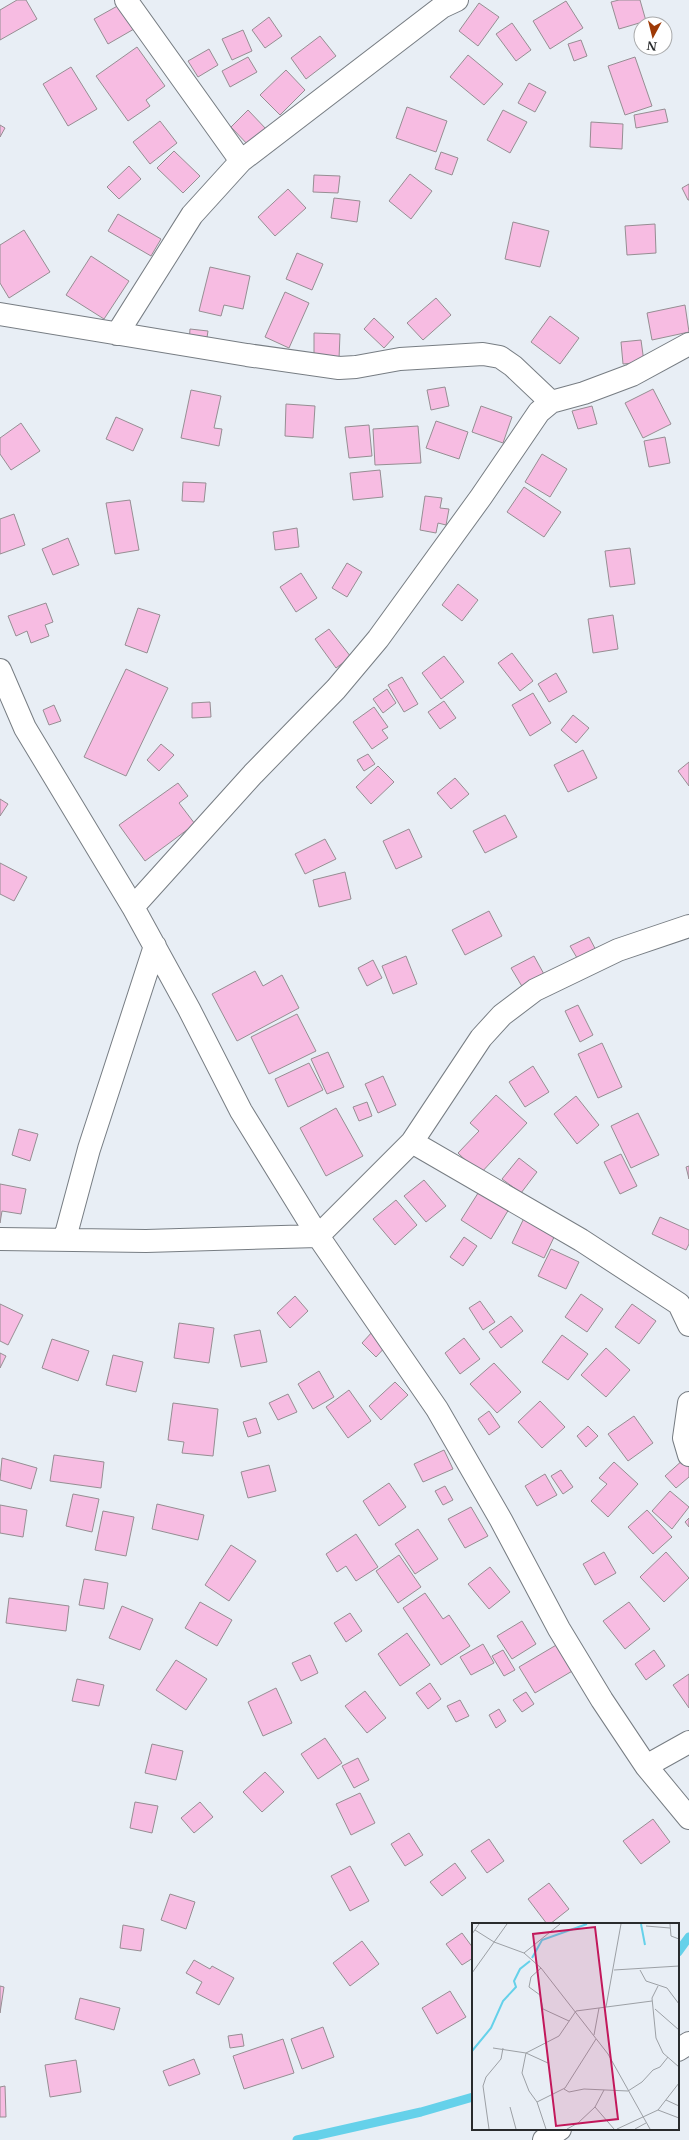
<svg xmlns="http://www.w3.org/2000/svg" width="689" height="2140" viewBox="0 0 689 2140" font-family="'Libre Baskerville',serif">
  <rect width="100%" height="100%" fill="#e8eef5"/>
  <g fill="none" stroke-linecap="round" stroke-linejoin="round">
    <path stroke="#65d1ea" stroke-width="9" d="M678,1952l11,-15
      M297,2140l124,-28 52,-15"/>
  </g>
  <path fill="#f7bce2" stroke="#968e93" d="M17,0h9l11,19 -37,21v-30z
    M619,0h21l6,21 -27,8 -8,-27z
    M566,1l17,27 -33,21 -17,-28z
    M479,3l20,14 -21,29 -19,-15z
    M121,4l13,25 -26,15 -14,-25z
    M269,17l13,19 -17,12 -13,-18z
    M512,23l19,27 -15,11 -20,-27z
    M243,30l9,21 -20,9 -10,-21z
    M320,36l16,20 -30,23 -15,-21z
    M581,40l6,16 -13,5 -6,-17z
    M137,47l28,39 -19,14 4,6 -22,15 -32,-45z
    M209,49l9,16 -20,12 -10,-16z
    M468,55l35,29 -19,21 -34,-28z
    M248,57l9,15 -27,15 -8,-16z
    M635,57l17,49 -27,9 -17,-49z
    M71,67l26,42 -29,17 -25,-42z
    M286,70l19,20 -25,25 -20,-20z
    M529,83l17,9 -11,20 -17,-9z
    M407,107l40,14 -11,31 -40,-14z
    M665,109l3,13 -32,6 -2,-13z
    M248,110l19,20 -17,17 -19,-20z
    M503,110l24,12 -17,31 -23,-13z
    M160,121l17,22 -27,21 -17,-22z
    M591,122l32,2 -1,25 -32,-2z
    M0,125l5,3 -5,9z
    M174,151l26,25 -17,17 -26,-25z
    M441,152l17,6 -6,17 -17,-6z
    M129,166l12,13 -22,20 -12,-12z
    M410,174l22,17 -21,28 -22,-18z
    M314,175l26,1 -2,17 -25,-1z
    M689,184v16h-1l-6,-12z
    M288,189l18,19 -31,28 -17,-19z
    M334,198l26,3 -3,21 -26,-4z
    M118,214l43,25 -10,17 -43,-25z
    M513,222l36,9 -9,36 -35,-8z
    M655,224l1,29 -29,2 -2,-29z
    M24,230l26,42 -41,26 -9,-15v-38z
    M297,253l26,11 -11,26 -26,-11z
    M91,256l38,25 -25,38 -38,-24z
    M210,267l40,9 -7,33 -19,-4 -3,11 -22,-5z
    M285,292l24,11 -20,45 -24,-11z
    M436,298l15,17 -28,25 -16,-17z
    M685,305l4,27 -37,8 -5,-27z
    M550,316l29,22 -19,26 -29,-22z
    M374,318l20,19 -10,11 -20,-19z
    M190,329l18,2 -2,13 -17,-1z
    M314,333l26,1 -1,25 -25,-1z
    M641,340l3,22 -21,2 -2,-22z
    M445,387l4,19 -18,4 -4,-20z
    M653,389l18,35 -28,14 -18,-35z
    M191,390l30,6 -7,32 8,1 -3,17 -38,-8z
    M286,404l29,2 -2,32 -28,-2z
    M481,406l31,11 -9,26 -31,-11z
    M592,406l5,18 -19,5 -6,-18z
    M116,417l27,12 -10,22 -27,-12z
    M436,421l32,11 -9,27 -33,-11z
    M21,423l19,28 -29,19 -11,-16v-16z
    M369,425l3,31 -23,2 -4,-31z
    M418,426l3,37 -46,2 -2,-36z
    M665,437l5,26 -21,4 -5,-26z
    M542,454l25,15 -17,28 -25,-15z
    M380,470l3,27 -30,3 -3,-27z
    M183,482l23,1 -2,19 -22,-1z
    M524,487l37,25 -17,25 -37,-25z
    M425,496l17,2 -2,10 9,1 -3,16 -8,-2 -2,10 -16,-3z
    M130,500l9,50 -24,4 -9,-51z
    M14,514l11,31 -25,9v-35z
    M297,528l2,19 -24,3 -2,-18z
    M68,538l11,27 -26,10 -11,-26z
    M630,548l5,36 -25,3 -5,-36z
    M347,563l15,9 -15,25 -15,-9z
    M301,573l16,25 -21,14 -16,-25z
    M458,584l20,16 -16,21 -20,-16z
    M46,603l7,19 -8,3 4,11 -18,7 -4,-12 -11,5 -8,-20z
    M138,608l22,7 -13,38 -22,-8z
    M613,615l5,34 -25,4 -5,-34z
    M329,629l22,28 -15,11 -21,-29z
    M512,653l21,28 -13,10 -22,-28z
    M444,656l20,26 -23,17 -19,-26z
    M126,669l42,19 -42,88 -42,-19z
    M556,673l11,19 -18,10 -11,-18z
    M402,677l16,27 -14,8 -16,-27z
    M387,689l9,14 -13,10 -10,-14z
    M533,693l18,30 -21,13 -18,-31z
    M444,701l12,17 -16,11 -12,-17z
    M210,702l1,15 -19,1v-15z
    M54,705l7,16 -12,4 -6,-15z
    M374,707l14,20 -6,3 6,8 -16,11 -19,-27z
    M573,715l16,13 -13,15 -15,-13z
    M161,744l13,11 -15,16 -12,-11z
    M583,750l14,28 -29,14 -14,-27z
    M368,754l7,10 -11,7 -7,-11z
    M689,762v24l-11,-15z
    M378,766l16,16 -23,22 -15,-17z
    M455,778l14,16 -18,15 -14,-16z
    M178,783l10,13 -9,7 16,21 -50,37 -26,-36z
    M0,799l8,5 -8,12z
    M505,815l12,22 -32,16 -12,-22z
    M409,829l13,28 -26,12 -13,-28z
    M325,839l11,20 -31,15 -10,-20z
    M0,863l27,14 -13,24 -14,-7z
    M345,872l6,27 -32,8 -6,-27z
    M489,911l13,25 -37,19 -13,-25z
    M589,937l9,17 -18,9 -10,-17z
    M406,956l11,28 -24,10 -11,-28z
    M534,956l11,20 -22,12 -12,-20z
    M373,960l9,18 -15,8 -9,-18z
    M255,971l8,15 19,-11 17,33 -62,33 -25,-47z
    M578,1005l15,30 -13,7 -15,-31z
    M297,1014l19,37 -47,23 -18,-37z
    M602,1043l20,44 -24,11 -20,-44z
    M328,1052l16,35 -17,7 -16,-35z
    M309,1063l14,27 -35,17 -13,-28z
    M533,1066l16,26 -24,15 -16,-25z
    M383,1076l13,29 -18,8 -13,-29z
    M496,1095l31,28 -47,51 -22,-21 21,-22 -9,-8z
    M576,1096l23,29 -22,19 -23,-30z
    M367,1102l5,14 -13,5 -6,-14z
    M336,1108l27,48 -37,20 -26,-48z
    M638,1113l21,42 -28,13 -20,-42z
    M19,1129l19,5 -8,27 -18,-6z
    M621,1154l16,32 -17,8 -16,-32z
    M519,1158l18,14 -16,21 -19,-14z
    M689,1166v13l-3,-12z
    M424,1180l22,26 -20,16 -22,-26z
    M0,1184l26,5 -5,25 -19,-3 -2,12z
    M480,1190l29,19 -18,30 -30,-19z
    M396,1200l21,25 -22,20 -22,-26z
    M525,1216l32,15 -13,27 -32,-15z
    M660,1217l29,13v14l-3,6 -34,-16z
    M464,1237l13,9 -14,20 -13,-9z
    M551,1249l28,13 -13,27 -28,-13z
    M581,1294l22,15 -16,23 -22,-15z
    M295,1296l13,15 -18,17 -13,-15z
    M480,1301l15,21 -12,8 -14,-22z
    M0,1304l23,11 -15,30 -8,-4z
    M632,1304l24,17 -17,23 -24,-17z
    M511,1316l12,15 -22,17 -12,-16z
    M179,1323l35,5 -5,35 -35,-5z
    M260,1330l7,32 -26,5 -7,-32z
    M373,1331l15,13 -12,13 -14,-14z
    M562,1335l26,19 -20,26 -26,-18z
    M464,1338l16,21 -20,15 -15,-21z
    M52,1339l37,12 -11,30 -36,-13z
    M606,1348l24,22 -24,27 -25,-22z
    M0,1353l6,3 -6,12z
    M113,1355l30,7 -7,30 -30,-7z
    M494,1363l27,29 -24,21 -27,-29z
    M319,1371l15,26 -21,12 -15,-25z
    M395,1382l13,13 -27,25 -12,-14z
    M349,1390l22,31 -23,17 -22,-31z
    M288,1394l9,18 -19,8 -9,-17z
    M540,1401l25,26 -23,21 -24,-26z
    M173,1403l45,6 -5,47 -31,-3 2,-11 -16,-2z
    M489,1411l11,16 -11,8 -11,-16z
    M634,1416l19,27 -25,18 -20,-27z
    M256,1418l5,15 -13,4 -5,-15z
    M588,1426l10,10 -12,11 -9,-11z
    M444,1450l9,19 -30,13 -9,-18z
    M54,1455l50,7 -3,26 -51,-7z
    M2,1458l35,10 -6,21 -31,-9z
    M684,1459l5,5v13l-13,11 -11,-12z
    M614,1462l24,22 -30,33 -17,-16 16,-17 -8,-6z
    M269,1465l7,26 -28,7 -7,-26z
    M561,1470l12,17 -10,7 -12,-18z
    M545,1474l12,21 -20,11 -12,-20z
    M389,1483l17,24 -27,19 -16,-25z
    M445,1486l8,14 -10,5 -8,-14z
    M670,1491l19,16 -17,22 -20,-18z
    M73,1494l26,5 -7,33 -26,-6z
    M157,1504l47,11 -6,25 -46,-11z
    M0,1505l27,5 -4,27 -23,-4z
    M471,1507l17,29 -23,12 -17,-29z
    M647,1510l25,27 -19,17 -25,-27z
    M103,1511l31,6 -8,39 -31,-6z
    M689,1518v9l-4,-5z
    M418,1529l20,30 -23,15 -20,-30z
    M356,1534l22,33 -22,14 -10,-15 -9,6 -11,-18z
    M231,1545l25,16 -27,40 -24,-16z
    M604,1552l12,21 -21,12 -12,-21z
    M666,1552l23,26 -25,24 -24,-25z
    M399,1555l22,32 -23,16 -22,-32z
    M490,1567l20,25 -21,17 -21,-25z
    M84,1579l24,4 -4,26 -25,-4z
    M425,1593l18,26 6,-4 21,31 -29,19 -38,-57z
    M9,1598l60,8 -3,25 -60,-8z
    M200,1602l32,18 -15,26 -32,-18z
    M629,1602l21,27 -25,20 -22,-28z
    M122,1606l31,13 -13,31 -31,-12z
    M350,1613l12,18 -16,11 -12,-19z
    M522,1621l14,23 -24,15 -15,-23z
    M407,1633l23,32 -30,21 -22,-32z
    M483,1644l11,19 -23,12 -11,-18z
    M558,1644l16,26 -39,23 -16,-26z
    M503,1650l12,20 -11,6 -12,-20z
    M654,1650l11,16 -19,14 -11,-16z
    M310,1655l8,18 -17,8 -9,-18z
    M176,1660l31,19 -21,31 -30,-20z
    M689,1674v34l-16,-23z
    M77,1679l27,6 -5,21 -27,-5z
    M430,1683l11,16 -13,10 -12,-16z
    M276,1688l16,35 -29,13 -15,-34z
    M365,1691l21,27 -19,15 -22,-27z
    M526,1692l8,12 -12,8 -9,-12z
    M460,1700l9,16 -13,6 -9,-16z
    M499,1709l7,12 -10,7 -7,-13z
    M325,1738l17,25 -24,16 -17,-25z
    M152,1744l31,7 -7,29 -31,-7z
    M358,1758l11,22 -15,8 -12,-22z
    M265,1772l19,20 -22,20 -19,-20z
    M360,1793l15,30 -24,12 -15,-31z
    M135,1802l23,4 -6,27 -22,-5z
    M200,1802l13,15 -19,16 -13,-15z
    M653,1819l17,23 -29,22 -18,-23z
    M409,1833l14,22 -18,11 -14,-22z
    M489,1839l15,22 -17,12 -16,-22z
    M455,1863l11,15 -24,18 -12,-14z
    M350,1866l19,35 -19,10 -19,-35z
    M549,1883l20,26 -19,15h-3l-19,-25z
    M170,1894l25,8 -9,27 -25,-9z
    M123,1925l21,4 -3,22 -21,-3z
    M462,1933l11,15v10l-11,7 -16,-21z
    M362,1941l17,23 -29,22 -17,-23z
    M194,1960l16,9 2,-3 22,12 -15,27 -23,-12 6,-11 -16,-9z
    M0,1986l4,1 -4,26z
    M450,1991l16,26 -29,17 -15,-26z
    M80,1998l40,10 -6,22 -39,-11z
    M323,2027l11,30 -32,12 -11,-30z
    M242,2034l2,12 -14,2 -2,-12z
    M283,2039l11,34 -50,16 -11,-33z
    M194,2059l6,15 -31,12 -6,-15z
    M76,2060l5,32 -31,5 -5,-32z
    M5,2086l1,31h-6v-30z"/>
  <g fill="none" stroke-linecap="round" stroke-linejoin="round">
    <defs>
      <path id="minor" d="M126,0l115,161
        M0,314l247,41 92,13 17,-1 44,-8 83,-5 17,3 13,9 38,36
        M117,334l75,-119 49,-54 201,-154 15,-7
        M0,670l25,58 108,179 56,102 52,102 77,125 119,173 64,111 58,109 43,71 44,66 43,52
        M133,907l120,-133 83,-85 42,-50 103,-142 58,-85 12,-10 33,-9 48,-18 57,-31
        M412,1142l169,98 98,64 10,21
        M65,1238l24,-89 66,-203
        M0,1239l146,2 172,-5 94,-94 69,-104 21,-23 33,-25 83,-40 71,-24
        M689,1403l-5,35 5,17
        M646,1766l43,-24
        M678,2050l11,-7
        M544,2140l16,-11"/>
    </defs>
    <use href="#minor" stroke="#777d83" stroke-width="24"/>
    <use href="#minor" stroke="#fff" stroke-width="22"/>
  </g>
  <g transform="translate(472 1923)">
    <rect width="207" height="207" fill="#e8eef5"/>
    <path fill="none" stroke="#65d1ea" stroke-width="2" d="M169,1l4,21M60,35l10,-18 45,-16M0,128l19,-23 12,-27 13,-14 -2,-6 6,-12 10,-8"/>
    <path fill="none" stroke="#9ca0a5" stroke-width="1" d="M198,1l1,12 8,3M174,3l24,2M3,7l19,12 30,11 17,15 67,86 42,75M0,11l7,-10M52,30l36,-29M69,45l-10,9 -2,10 11,8 3,14 26,12M142,47l65,-4M168,47l6,11 21,7 12,16M0,50l35,-49M186,63l-6,12 4,40 7,15 16,14M134,84l15,-83M183,86l24,21M122,112l5,-27M21,125l33,5 22,10M92,166l5,3 15,-3 44,2 14,-9 11,-12 7,-3 8,-10M194,177l13,6M65,179l28,-14 31,-49M38,184l6,22M123,184l19,22M186,187l21,8M17,206l-6,-43 3,-9 15,-18 2,-11M74,206l-9,-27 -8,-11 -7,-18 4,-20 33,-17 17,-25 76,-10M95,206l11,-6 17,-16 9,-17M145,206l41,-19 21,-27M163,206l11,-6"/>
    <path fill="#c2185b" fill-opacity="0.15" stroke="#c2185b" stroke-width="2" d="M123,4l23,192 -62,7 -23,-192z"/>
    <rect width="207" height="207" fill="none" stroke="#292b2d" stroke-width="2"/>
  </g>
  <g transform="translate(653 36) rotate(187)"><circle r="19" fill="#ffffff" stroke="#a9aaab"/>
  <path d="M0-3L7 15L0 10L-7 15Z" fill="#9e3a07"/>
  <text y="-6" font-size="11" font-weight="bold" text-anchor="middle" fill="#292b2d">N</text>
  </g>
</svg>
